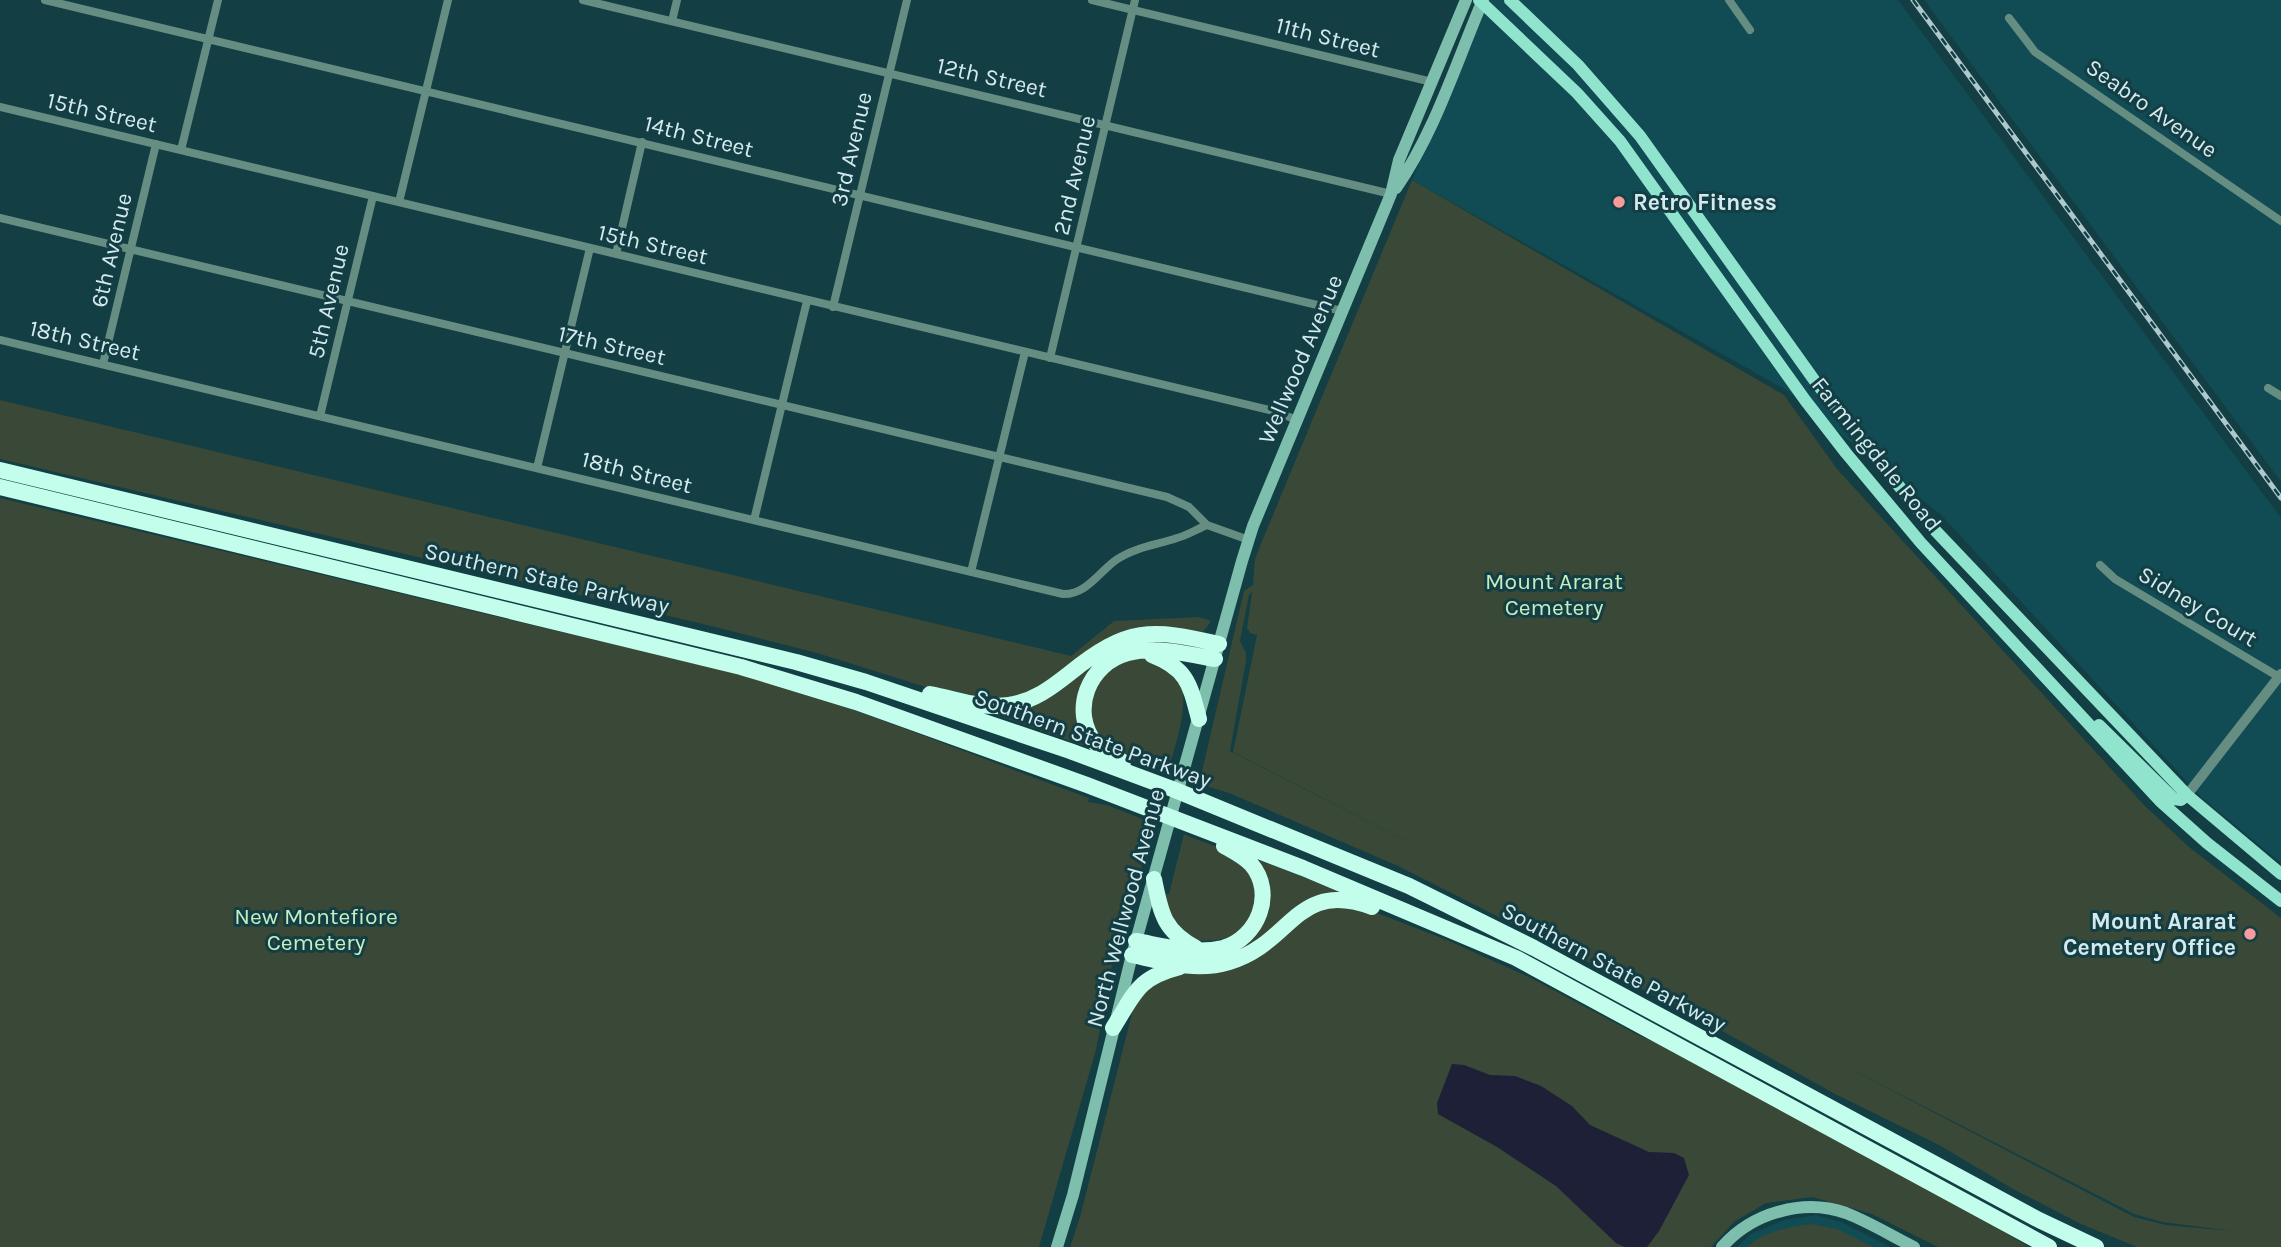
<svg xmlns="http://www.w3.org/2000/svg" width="2281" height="1247" viewBox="0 0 2281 1247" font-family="Karla,sans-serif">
  <rect width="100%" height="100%" fill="#123e44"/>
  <path fill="#114b53" d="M1487,0h411l383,518v345l-80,-66 -260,-282 -155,-125 -374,-210z
    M1924,0h357v482z
    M1816,1215l25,7 50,25h-154l14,-13 33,-14z"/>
  <path fill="#394837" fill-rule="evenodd" d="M1412,180l372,215 53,74 308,337 44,41 92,71v329h-144l-56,-23 -68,-35 -74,-44 -102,-50 -140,-78 -299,-151 -169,-73 -30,-9 45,-193 9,-6 2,-26 5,-13zM1252,592l-5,36 3,5 7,2 -24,117 230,118 -233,-119 16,-90v-8l-6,-12 9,-46zM1845,1066l289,148 28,8 70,9 -66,-6 -32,-8z
    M0,400l1071,256 43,-35 85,-4 12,4 -8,11 -28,-4 -137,61 -40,12 -53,-8 -128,-40 -114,-29 -703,-165z
    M0,498l767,183c109,34 215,78 322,117l-1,4 19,3 46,18 -27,104 -11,28 6,-37 -25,132 -57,197h-1039z
    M1160,635l38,12 -2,2 -55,-5 -58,42 13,62 -15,-3 -96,-34 23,-3 72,-41z
    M1147,658l34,17c7,36 -3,61 -13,96l-32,-13 -2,3c-18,-8 -45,-21 -46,-45 0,-10 5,-23 7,-33l30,-24z
    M1184,834c17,9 40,12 55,24 24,20 23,57 -3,75 -13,9 -28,8 -43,7l-26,-27 -2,-19h4z
    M1254,858l86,33 -1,3 -90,54 -58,12 3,-5 65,-32z
    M1351,903l96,37 82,37 107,57 45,19 296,163 52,31h-91l-66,-33 -60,-17 -46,6 -32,19 -23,25h-641l10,-30 55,-215 28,-28 70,-7 78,-57z
    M1811,1224l26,5 36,18h-126c18,-16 41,-20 64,-23z"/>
  <path fill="#1d2037" d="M1452,1064l12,1 26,10 25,1 26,10 31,20 18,19 59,27 25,1 10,5 5,17 -30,56 -12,16h-22l-9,-4 -60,-57 -59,-39 -59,-33 -1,-11z"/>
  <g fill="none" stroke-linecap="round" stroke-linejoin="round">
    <path stroke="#668d82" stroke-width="8" d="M45,0l1297,311
      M583,0l808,194
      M1092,0l340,82
      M1729,0l21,30
      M2009,18l26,34 246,169
      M672,21l5,-21
      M0,107l1274,304 23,9
      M181,150l37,-150
      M399,202l49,-202
      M0,218l1167,279 22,10 18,18 42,15
      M616,254l26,-112
      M833,307l74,-307
      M0,340l1063,254c23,1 36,-22 53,-34 19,-13 41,-15 61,-22 11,-3 20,-9 30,-13
      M1050,358l85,-358
      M103,364l53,-220
      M2268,388l13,8
      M320,416l53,-220
      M537,468l53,-220
      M754,520l53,-219
      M2100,565l15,14 164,98
      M971,572l54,-220"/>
    <path stroke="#668d82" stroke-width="10" d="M2187,795l94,-121"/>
    <path stroke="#7ebeac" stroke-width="12" d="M1396,188c39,-56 60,-125 87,-188
      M1057,1247l16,-52 59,-240 110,-394 11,-35 138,-332 8,-34 67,-160
      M1722,1247c30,-34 81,-49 124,-34 23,9 46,23 68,34"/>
    <path stroke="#90e3cc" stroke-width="12" d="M1479,0l98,93 43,48 185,259 41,53 75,90 239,258 47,42 74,58
      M1510,0l68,65 62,71 177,248 114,142 256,269 94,79
      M2099,725l75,74 7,1 6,-5"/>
    <path stroke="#c3fdec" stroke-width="16" d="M0,470l796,192 70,20 204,69 105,39 234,96 125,62 505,272 57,27
      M0,487l741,180 115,35 231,83 216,83 213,90 533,289
      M1152,655c36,14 38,30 47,64
      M930,694c27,5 51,15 79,11 25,-4 42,-17 61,-32 57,-46 81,-45 149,-29
      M1123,762c-10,-5 -20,-10 -27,-18 -27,-33 -7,-81 32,-91 28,-7 60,1 87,6
      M1154,879c7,34 9,51 42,69
      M1136,941c28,5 59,14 87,7 35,-10 53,-55 28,-84 -8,-8 -18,-13 -27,-18
      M1132,955c32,7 65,17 97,7 64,-19 66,-83 143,-55
      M1113,1028c22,-35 24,-50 67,-61"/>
    <defs>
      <path id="rail" d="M1913,0l368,498"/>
    </defs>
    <use href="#rail" stroke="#aec8cd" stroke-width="5"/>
    <use href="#rail" stroke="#123e44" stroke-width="2.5" stroke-dasharray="8" stroke-linecap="butt"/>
  </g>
  <g fill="#f59b9c" stroke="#123e44" stroke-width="2.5">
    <circle cx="1619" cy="202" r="7"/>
    <circle cx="2250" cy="934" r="7"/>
  </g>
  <g text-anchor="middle" stroke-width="6" stroke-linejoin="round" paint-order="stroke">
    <g font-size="23" fill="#d4eaee" stroke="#123e44">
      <text transform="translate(1328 37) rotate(14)" y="8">11th Street</text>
      <text transform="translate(992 77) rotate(13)" y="8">12th Street</text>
      <text transform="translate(2152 108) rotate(35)" y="8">Seabro Avenue</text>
      <text transform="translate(102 112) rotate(13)" y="8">15th Street</text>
      <text transform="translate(699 136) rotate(14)" y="8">14th Street</text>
      <text transform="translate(851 149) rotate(-77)" y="8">3rd Avenue</text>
      <text transform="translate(1074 175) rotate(-77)" y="8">2nd Avenue</text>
      <text transform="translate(653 244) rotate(13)" y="8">15th Street</text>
      <text transform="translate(111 250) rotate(-77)" y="8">6th Avenue</text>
      <text transform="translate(328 301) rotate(-77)" y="8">5th Avenue</text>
      <text transform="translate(85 340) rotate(13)" y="8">18th Street</text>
      <text transform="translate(612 345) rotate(13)" y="8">17th Street</text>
      <text transform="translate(1300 359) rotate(-67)" y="8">Wellwood Avenue</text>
      <text transform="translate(1877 454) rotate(51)" y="8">Farmingdale Road</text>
      <text transform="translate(637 472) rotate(14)" y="8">18th Street</text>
      <text transform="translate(547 578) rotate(13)" y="8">Southern State Parkway</text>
      <text transform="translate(2198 606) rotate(31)" y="8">Sidney Court</text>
      <text transform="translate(1093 738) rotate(20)" y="8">Southern State Parkway</text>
      <text transform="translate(1125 908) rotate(-75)" y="8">North Wellwood Avenue</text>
      <text transform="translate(1614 967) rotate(28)" y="8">Southern State Parkway</text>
    </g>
    <g font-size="23" font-weight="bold" fill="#d4eaee" stroke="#123e44" text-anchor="start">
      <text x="1633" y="210">Retro Fitness</text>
      <text x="2236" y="929" text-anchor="end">Mount Ararat<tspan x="2236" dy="26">Cemetery Office</tspan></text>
    </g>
    <g font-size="23" fill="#c7eec0" stroke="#123e44">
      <text x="1554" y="589">Mount Ararat<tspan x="1554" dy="26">Cemetery</tspan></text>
      <text x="316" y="924">New Montefiore<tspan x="316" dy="26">Cemetery</tspan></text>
    </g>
  </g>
</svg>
